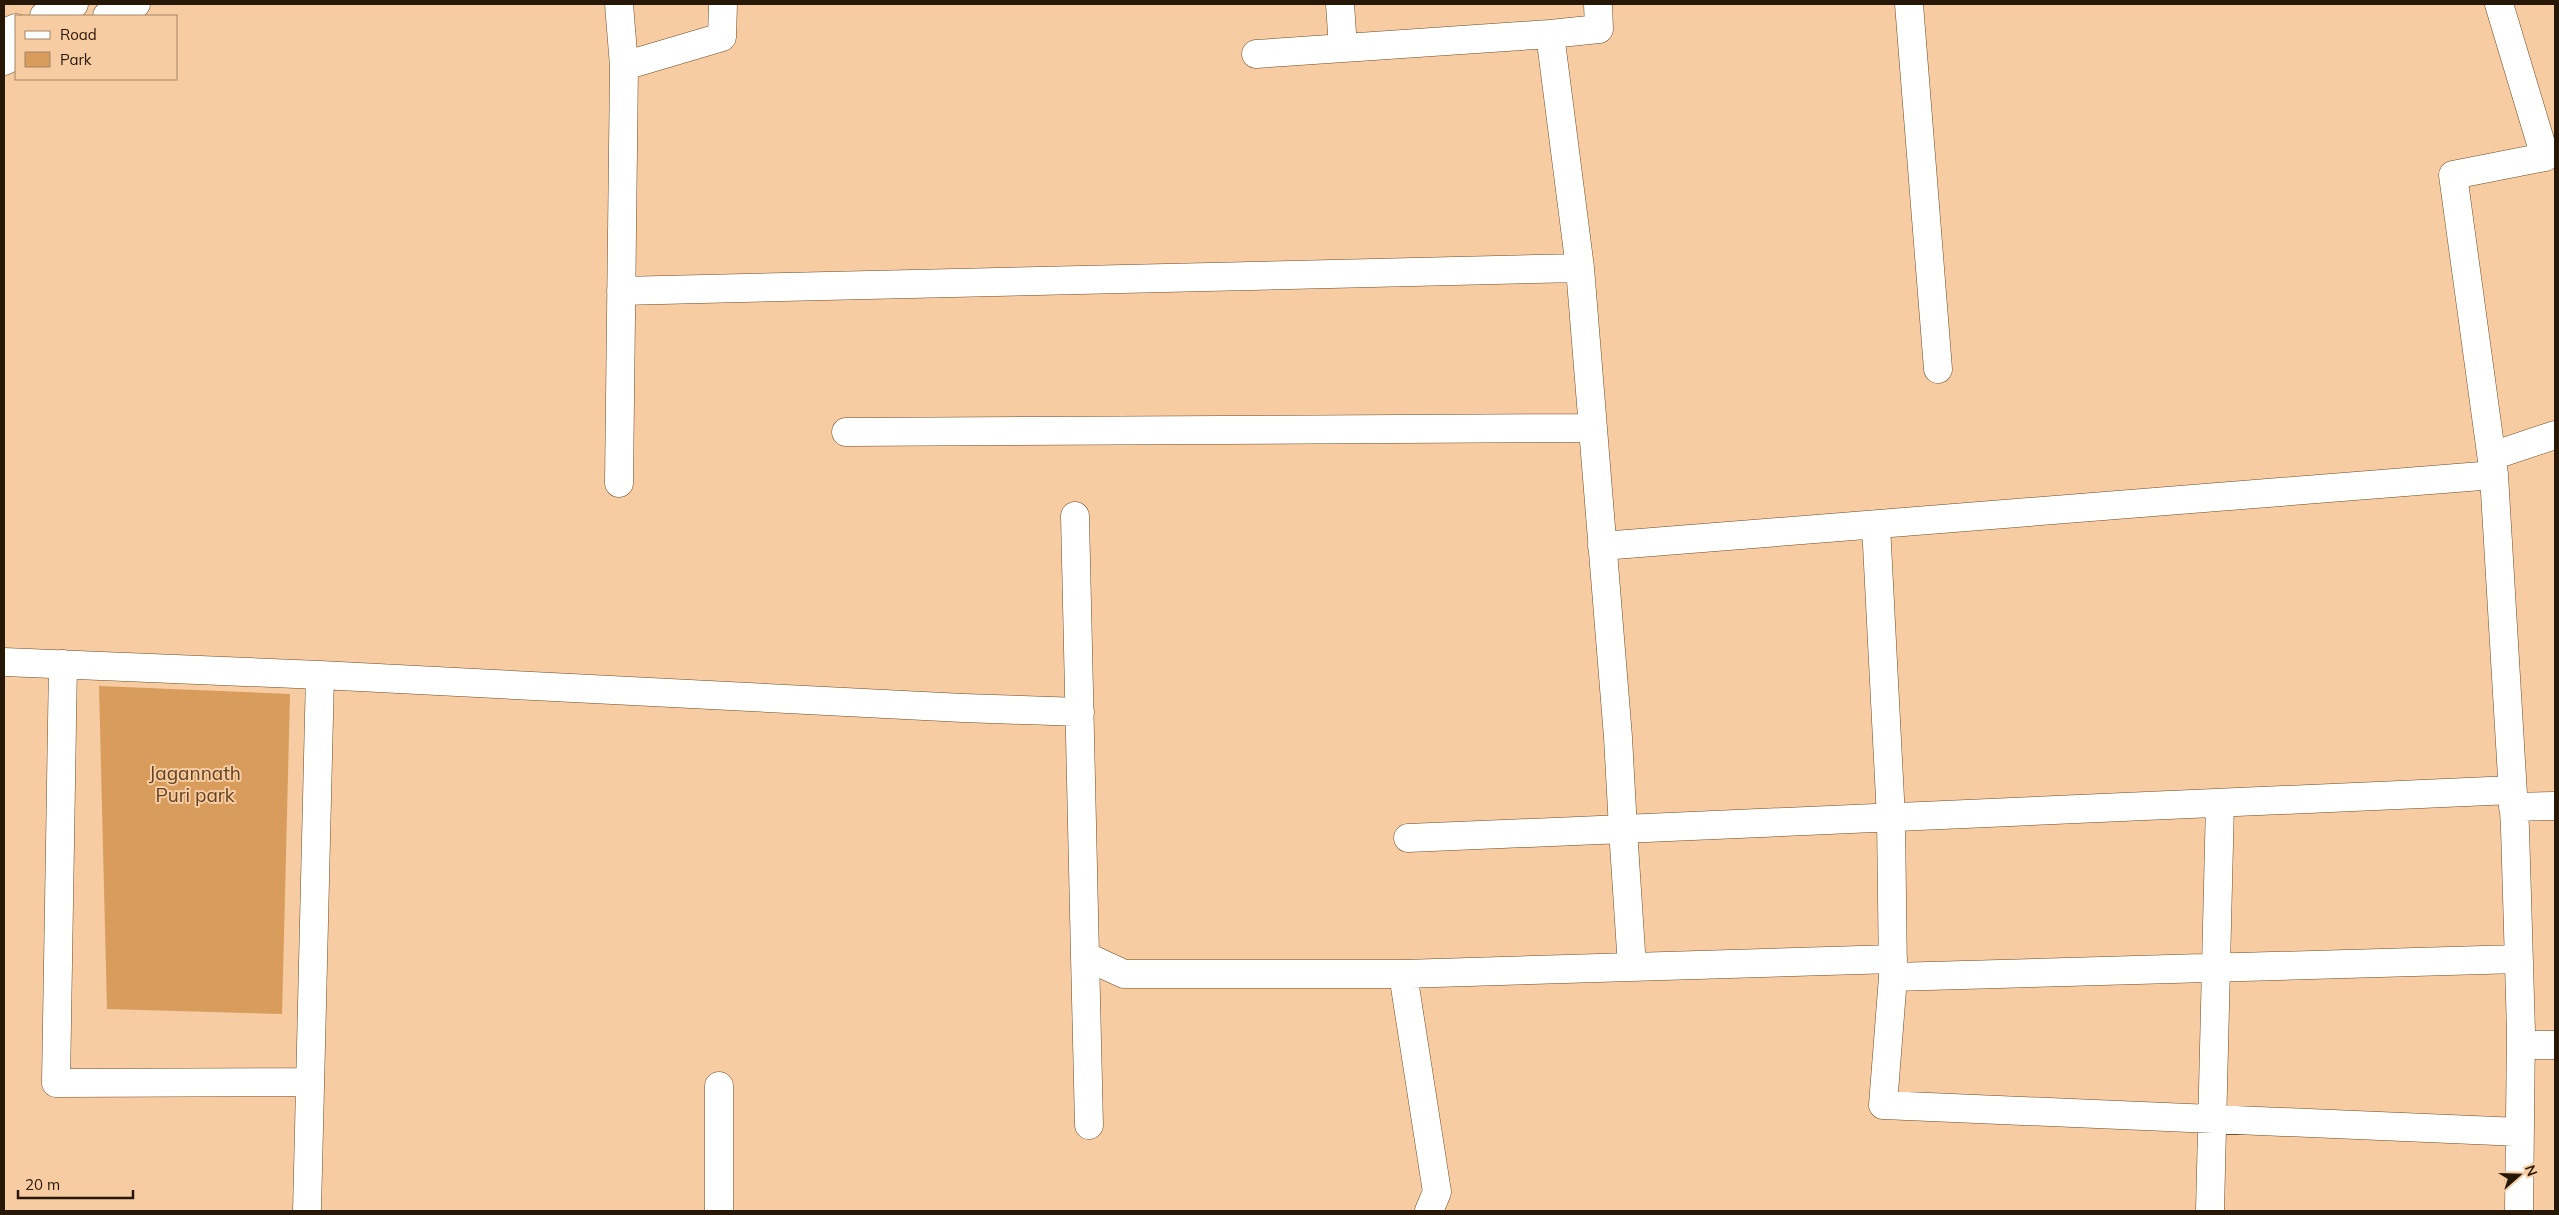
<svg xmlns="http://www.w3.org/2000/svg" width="2559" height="1215" viewBox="0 0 2559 1215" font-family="Mulish,sans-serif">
  <rect width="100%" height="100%" fill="#f7cca2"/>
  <path fill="#d89c5c" d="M99,686l191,8 -8,320 -175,-5z"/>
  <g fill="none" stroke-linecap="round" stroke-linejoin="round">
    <defs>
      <path id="minor" d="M619,4l5,62 98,-29 1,-33
        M1340,4l3,44
        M1909,4l29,365
        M2499,4l46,153 -92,18 41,300 21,353 6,204 -2,179
        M1550,34l49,-5 -1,-25
        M1256,54l294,-20 30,234
        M621,291l959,-23 38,469 5,92 889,-39
        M846,432l747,-4
        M2492,456l63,-21
        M619,483l5,-417
        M1075,516l10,440 39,18h279l34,218 -8,19
        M1876,525l15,293 2,159 625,-18
        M1602,546l892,-71
        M4,662l316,13 -13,536
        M63,664l-7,419 254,-1
        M320,675l643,33 117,4
        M2513,807l42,-1
        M1408,838l215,-9 9,138
        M1085,956l4,169
        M1403,974l490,-15
        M1893,977l-10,128 637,27
        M2521,1045h34
        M719,1211v-125
        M2210,1211l10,-408"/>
      <path id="secondary" d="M44,16l30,-12
        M107,16l29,-12
        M4,33l12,-5
        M4,61l12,-6"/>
    </defs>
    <use href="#minor" stroke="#6e4a22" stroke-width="29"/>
    <use href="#secondary" stroke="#6e4a22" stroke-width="29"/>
    <use href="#minor" stroke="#fff" stroke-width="28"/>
    <use href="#secondary" stroke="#fff" stroke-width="28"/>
  </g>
  <g text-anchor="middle" stroke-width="4" stroke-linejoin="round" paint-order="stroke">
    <g font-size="19" fill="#614322" stroke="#f7cca2">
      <text x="195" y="780">Jagannath<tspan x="195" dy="22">Puri park</tspan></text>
    </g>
  </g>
  <rect width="2559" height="1215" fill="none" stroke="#261707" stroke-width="10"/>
  <rect x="15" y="15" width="162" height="65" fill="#f7cca2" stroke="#a38464"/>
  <rect x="25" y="31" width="25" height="8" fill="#ffffff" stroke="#a38464"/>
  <text x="60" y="40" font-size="15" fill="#261707">Road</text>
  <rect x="25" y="52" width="25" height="15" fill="#d89c5c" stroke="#a38464"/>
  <text x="60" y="65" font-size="15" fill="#261707">Park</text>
  <g transform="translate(2519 1175) rotate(70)" stroke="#f7cca2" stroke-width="4" paint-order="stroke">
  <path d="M0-4L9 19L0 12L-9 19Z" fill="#261707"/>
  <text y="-8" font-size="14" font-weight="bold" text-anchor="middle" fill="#261707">N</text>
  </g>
  <path d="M18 1190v8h115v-8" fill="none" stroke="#261707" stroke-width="2.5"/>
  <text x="25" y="1190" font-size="15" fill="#261707" stroke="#f7cca2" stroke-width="4" paint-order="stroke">20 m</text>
</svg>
